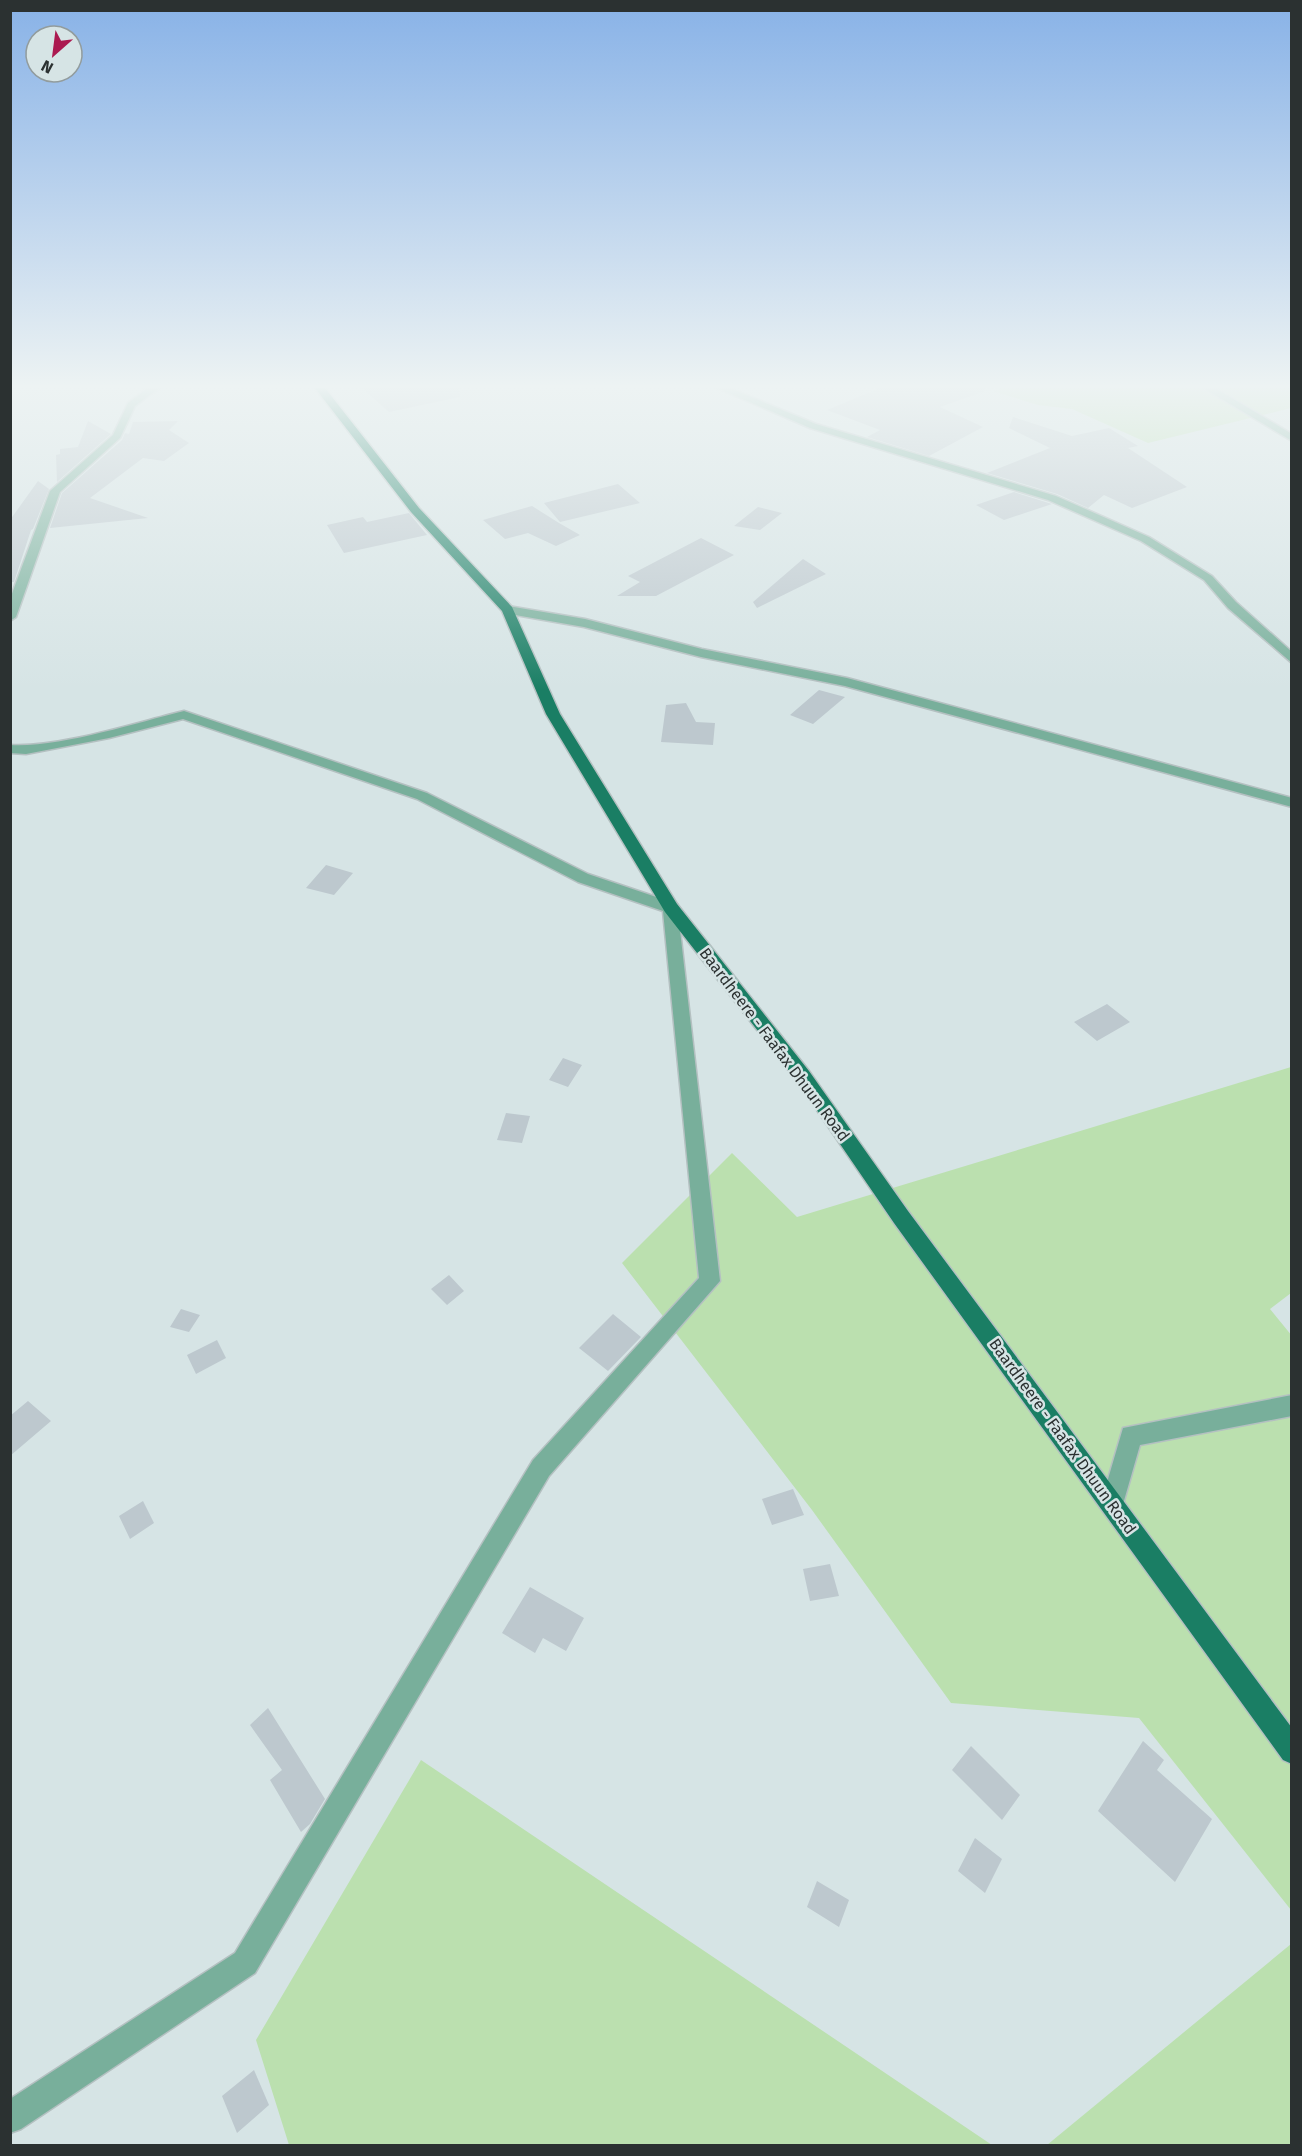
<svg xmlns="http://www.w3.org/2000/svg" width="1302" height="2156" viewBox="0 0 1302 2156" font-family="'Fira Sans',sans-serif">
  <rect width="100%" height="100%" fill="#d6e4e5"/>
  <path fill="#bbe0af" d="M1004,388h287v20l-143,35 -76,-34 -34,-4 -45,-14z
    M1291,1067v226l-21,16 22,27 -1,574 -152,-192 -188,-15 -139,-193 -190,-247 110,-110 65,64z
    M421,1760l571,385h-703l-33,-105z
    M1291,1944v201h-244z"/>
  <path fill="#bdc8ce" d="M362,388h97l1,9 -71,15z
    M880,388h105v3l-45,16 43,20 -54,29 -62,-19 13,-7 -53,-20z
    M1013,417l59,19 37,-8 29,18 -10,2 59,39 -55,21 -28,-13 -16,13 -31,-14 -70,-21 63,-25 -41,-20z
    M88,421l23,13 -54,48 -1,-27 4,-1v-5l18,-2z
    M178,421l-9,9 20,13 -25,18 -21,-3 -53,40 58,20 -98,10 12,-35 60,-53 3,-7 4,1 4,-12z
    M38,481l11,8 -16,40 -2,1 -17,52h-4v-62z
    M618,484l22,19 -80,19 -16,-19z
    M1014,492l38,12 -48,16 -28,-15z
    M532,506l27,17 21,12 -24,11 -28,-13 -23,6 -22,-19z
    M758,507l24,6 -22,17 -26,-4z
    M409,513l18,22 -83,18 -17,-28 36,-8 4,5z
    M701,538l33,17 -78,41h-39l23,-14 -12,-6z
    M803,559l23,15 -69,34 -4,-6z
    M819,690l26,7 -32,27 -23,-9z
    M686,703l10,19 19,1 -2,22 -52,-3 5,-37z
    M326,865l27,8 -19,22 -28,-7z
    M1107,1004l23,18 -33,19 -23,-19z
    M563,1058l19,7 -14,22 -19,-7z
    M506,1113l24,3 -8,27 -25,-3z
    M449,1275l15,16 -17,14 -16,-16z
    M181,1309l19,6 -11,17 -19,-5z
    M613,1314l28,23 -33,34 -29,-23z
    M217,1340l9,18 -30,16 -9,-19z
    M28,1401l23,20 -41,35v-40z
    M793,1489l11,26 -32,10 -10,-26z
    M143,1501l11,22 -24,16 -11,-23z
    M830,1564l9,32 -29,5 -7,-32z
    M530,1587l54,31 -18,33 -23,-13 -8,15 -33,-20z
    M268,1708l57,91 -15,25 -9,8 -31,-52 12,-10 -32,-45z
    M1143,1741l21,19 -7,10 55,49 -37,63 -77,-71z
    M971,1746l49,49 -18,25 -50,-50z
    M975,1838l27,21 -17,34 -27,-22z
    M817,1881l32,19 -10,27 -32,-20z
    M254,2070l15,35 -32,28 -15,-37z"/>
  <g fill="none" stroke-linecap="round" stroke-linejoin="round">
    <defs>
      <path id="minor" d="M148,388h11l-24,18 -15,32 -60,54 -44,125 -6,4v-22l40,-108 63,-56 15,-32z
        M717,388h13l86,36 240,72 93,41 63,39 24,26 56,50v11l-64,-55 -24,-28 -63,-39 -93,-41 -238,-72z
        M1203,388h12l77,46v7z
        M508,606l77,13 117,30 145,29 445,120v9l-447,-121 -144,-29 -117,-30 -80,-14 -2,-3z
        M184,711l243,82 161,81 89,30 43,377 -171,195 -294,497 -234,156 -11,4v-34l225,-146 298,-493 166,-182 -36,-367 -85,-29 -161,-83 -234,-80 -74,19 -83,16 -16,-1v-8c49,3 125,-22 174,-34z
        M1292,1395v21l-152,29 -19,66 -8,4 -8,-4 -4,-8 22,-75z"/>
      <path id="major" d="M315,388h10l94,120 93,99 48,107 117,190 132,167 99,140 384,517v36l-9,-4 -389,-537 -97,-142 -132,-169 -119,-198 -44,-103 -91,-99z"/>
    </defs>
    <use href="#minor" stroke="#b4c0c1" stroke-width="3"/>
    <use href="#major" stroke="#b4c0c1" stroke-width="3"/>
    <use href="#minor" fill="#78af9b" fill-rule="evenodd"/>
    <use href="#major" fill="#1a7e64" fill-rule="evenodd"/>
  </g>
  <linearGradient id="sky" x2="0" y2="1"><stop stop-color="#88b2e7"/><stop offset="0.56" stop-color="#edf3f3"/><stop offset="1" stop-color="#edf3f3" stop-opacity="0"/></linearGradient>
  <rect width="1302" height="690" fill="url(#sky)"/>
  <g text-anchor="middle" stroke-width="5" stroke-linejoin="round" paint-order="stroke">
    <g font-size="16" fill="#2b3131" stroke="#d6e4e5">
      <text transform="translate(775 1044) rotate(53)" y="6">Baardheere - Faafax Dhuun Road</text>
      <text transform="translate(1063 1436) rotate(54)" y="6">Baardheere - Faafax Dhuun Road</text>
    </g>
  </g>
  <rect width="1302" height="2156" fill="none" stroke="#2b3131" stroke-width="24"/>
  <g transform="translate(54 54) rotate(208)"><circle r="28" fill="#d6e4e5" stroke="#929c9d" stroke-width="1.5"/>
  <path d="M0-4.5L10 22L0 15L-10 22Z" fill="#ab1950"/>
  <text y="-9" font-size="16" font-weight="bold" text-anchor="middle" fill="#2b3131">N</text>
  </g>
</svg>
